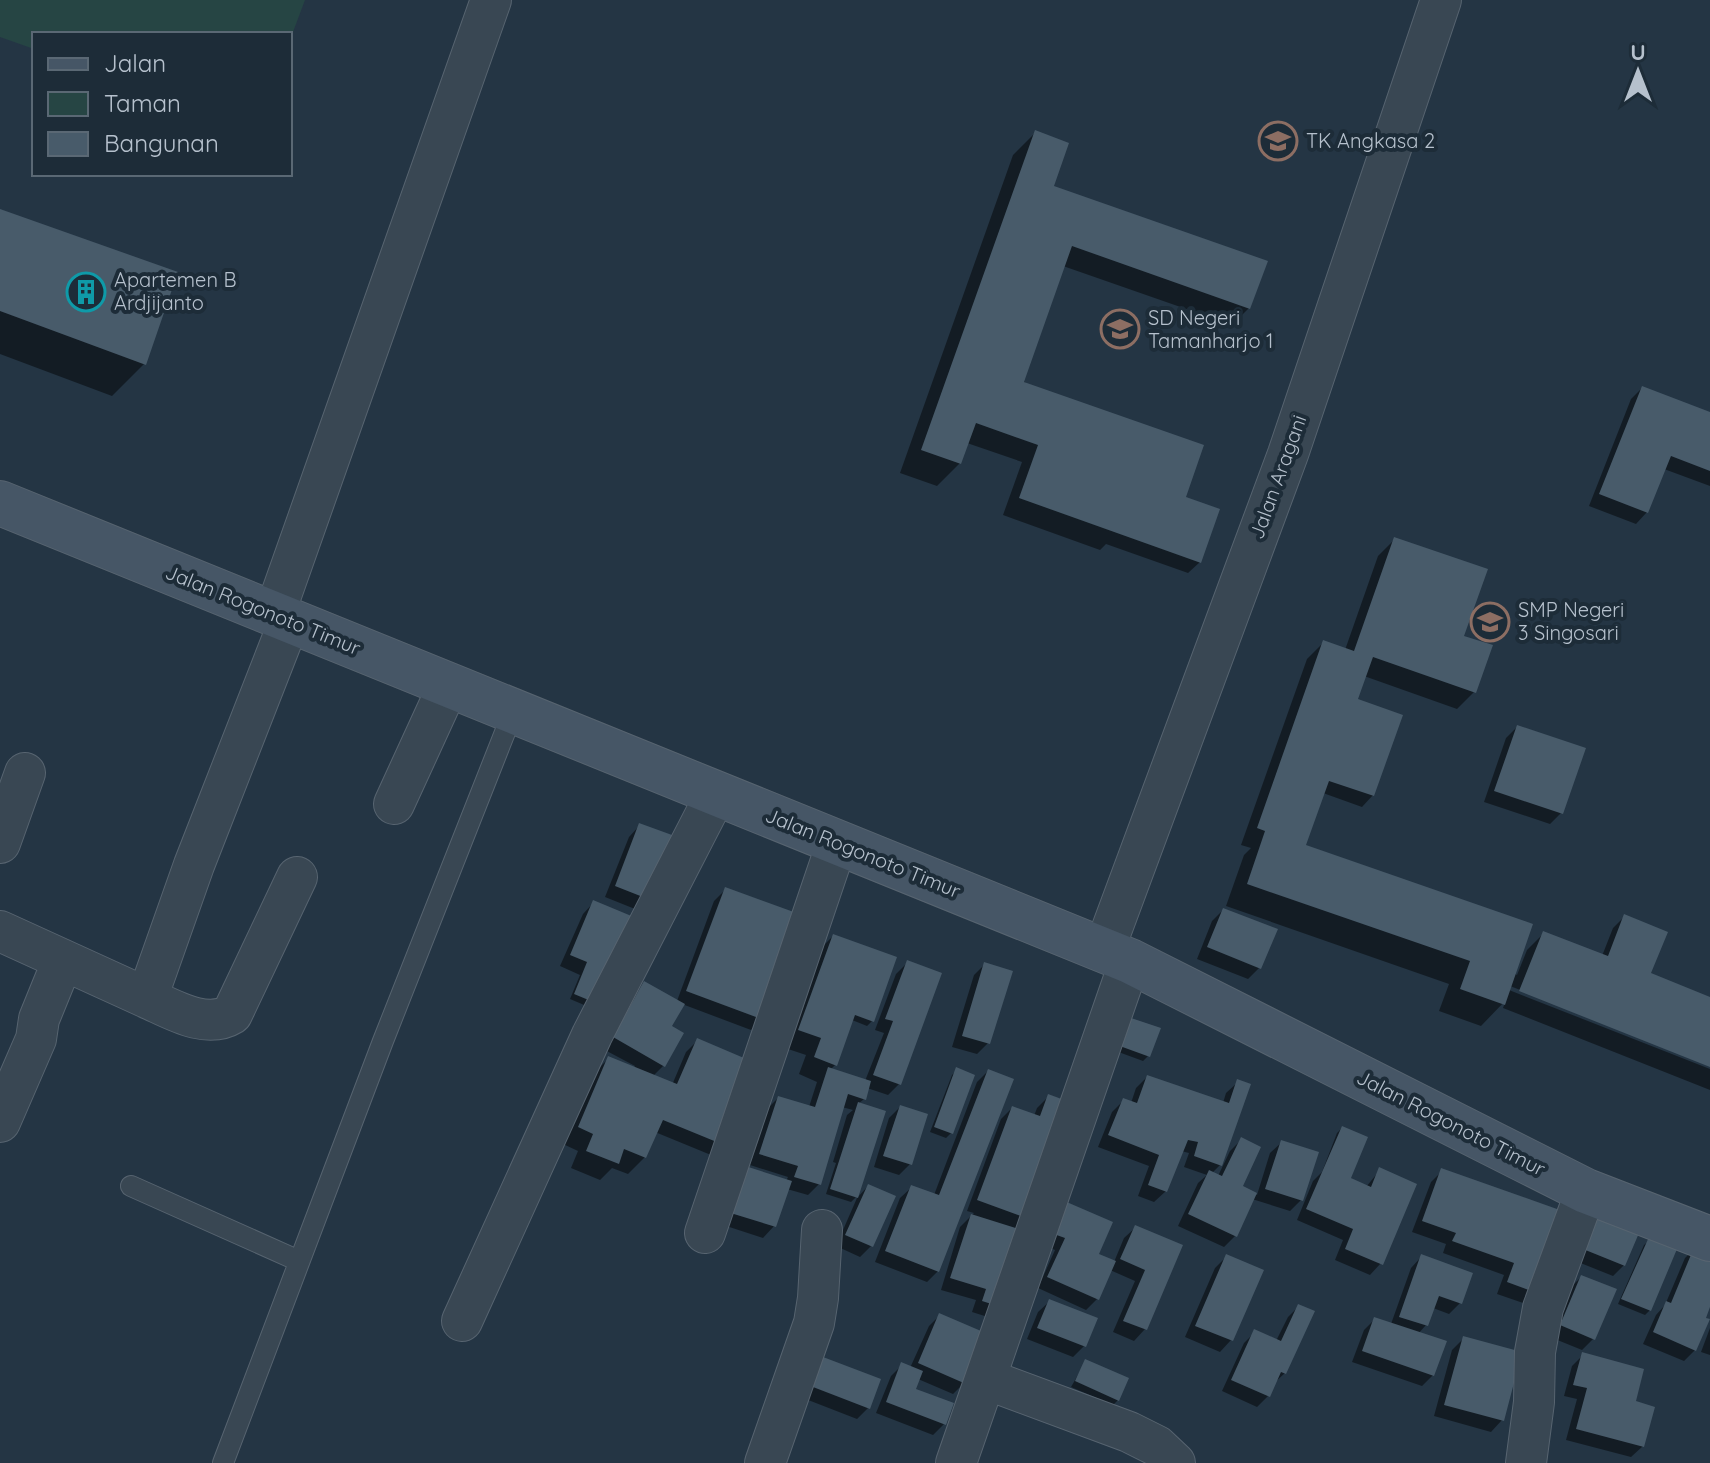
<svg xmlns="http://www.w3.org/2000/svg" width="1710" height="1463" viewBox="0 0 1710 1463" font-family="Quicksand,sans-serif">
  <rect width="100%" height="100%" fill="#243544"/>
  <path fill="#264544" d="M0,0h305l-15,40v-6h-256v15l-34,-12z"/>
  <path fill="#0007" d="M1035,133l13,61 201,114 -17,17 -169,-59 -40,115 159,117 18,64 -12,11 -82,-29 -6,6 -97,-35 19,-53 -55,-19 -7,20 -23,23 -37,-13 113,-318z
    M0,211l176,62 -32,91 -32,32 -112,-42z
    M1642,388l68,26v72l-46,-17 -17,43 -11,12 -47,-18 42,-107z
    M1395,539l67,98 12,55 -17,17 -93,-33 -9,24 18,95 -11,12 -39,-14 -19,53 213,129 10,-25 17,-17 58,23 11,-28 11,-11 23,57 63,25v65l-200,-78 -1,4 201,79v21l-207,-82 3,-8 -25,26 -42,-15 10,-27 -223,-78 18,-51 7,-7 -10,-3 66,-186 17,-17 21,8 33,-94z
    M1517,727l44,86 -11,11 -66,-22 22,-64z
    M640,825l6,73 -11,11 -30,-12 24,-60z
    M725,890l37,129 -11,11 -69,-26 -11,21 -7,40 -12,12 20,8 14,-33 11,-11 58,24 -44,90 -56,-23 -10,25 -17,17 -16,-6 -12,12 -29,-12 7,-17 -15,-7 28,-68 17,-17 25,10 2,-3 -32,-17 41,-66 33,18 37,-100z
    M594,902l2,108 -26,-11 10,-24 -20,-9 23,-52z
    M1223,910l52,20 -16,38 -11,11 -51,-20 15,-38z
    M833,936l39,85 -5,5 -15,-6 -17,45 -5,5 35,11 19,-48 -9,-3 21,-56 12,-12 -9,122 -11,11 -21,-7 -3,11 -6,5 -2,93 -5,5 -25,-8 10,-31 -3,-1 14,-47 6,-5 -11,-3 -23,77 -11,11 -21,-6 -13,37 -11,12 -49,-16 72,-41 2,-4 -38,-12 17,-56 11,-11 31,9 8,-25 -18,-8 7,-19 -24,-8 34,-94z
    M985,964l3,79 -11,11 -25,-7 22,-72z
    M1123,1024l25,32 -5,5 -30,-11z
    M957,1070l-6,63 -5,5 -16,-6 22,-57z
    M988,1071l-50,200 -11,11 -52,-20 25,-64 12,-11 22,8 43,-113z
    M1147,1077l76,26 3,-10 12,-11 -15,80 -11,11 6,3 12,-25 11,-11 -1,47 17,8 13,-42 12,-11 19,58 -11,11 -38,-12 -17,37 -11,11 -46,-21 20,-43 9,-8 -23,-8 5,-14 -8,-2 -15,40 -12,11 -16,-6 11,-30 -51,-19 14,-35 11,-11 8,2 5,-15z
    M1048,1097l24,8 -81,213 -19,-6 4,-12 -35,-10 19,-63 14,-14 -7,-2 34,-92 11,-11 22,8 3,-8z
    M900,1107l10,57 -11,11 -25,-8 15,-49z
    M1342,1128l7,49 17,10 14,-17 1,93 -11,12 -35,-15 8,-20 -46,-20 16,-39 9,-9 15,-39z
    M1442,1171l126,44 -39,90 -32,-11 7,-19 -61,-22 3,-9 -34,-12 19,-50z
    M868,1186l3,60 -11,11 -24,-11 21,-48z
    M1052,1213l45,42 17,7 10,-24 12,-11 44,19 -35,83 -11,12 -21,-9 22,-51 -25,-11 -13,29 -11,11 -48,-22 17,-38 -16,-7z
    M1581,1227l43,38 -11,11 -45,-18z
    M1650,1240v70l-5,5 -27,-11 26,-59z
    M1696,1247l14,55 -15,48 -11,11 -41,-17 13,-29 9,-10 20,-47z
    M1227,1256l34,15 -30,69 -11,12 -35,-15 30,-69z
    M1422,1256l38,47 -11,11 -16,-6 -7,17 -8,9 15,41 -11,11 -70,-24 12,-32 11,-11 16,5 20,-56z
    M1581,1277l12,62 -11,11 -32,-13 20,-49z
    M1050,1301l34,45 -11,11 -46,-18 11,-27z
    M1299,1306l-14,67 -12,11 -5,12 -11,11 -35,-16 22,-48 11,-11 21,9 12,-24z
    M940,1315l24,68 -11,11 -35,-15 -4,11 30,34 -11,11 -57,-22 15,-37 11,-11 8,3 19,-42z
    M1710,1328v27l-9,-3z
    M1463,1339l39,81 -11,12 -57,-16 18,-66z
    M1583,1355l50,47 10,44 -12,11 -65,-17 11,-41 -13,-3 8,-30z
    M1086,1361l32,39 -5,5 -42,-18z
    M813,1371l55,37 -11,11 -54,-21z"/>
  <path fill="#485b6a" d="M1035,130l34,13 -15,43 214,75 -18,48 -178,-63 -48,136 180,63 -18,52 34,12 -19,54 -182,-65 19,-53 -62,-22 -15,41 -40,-14z
    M0,209l178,63 -32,93 -146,-54z
    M1642,386l68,26v59l-39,-15 -23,57 -49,-19z
    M1394,537l94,32 -24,67 29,9 -17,48 -103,-36 -15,42 45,16 -29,81 -45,-15 -23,64 227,79 -28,81 -45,-16 10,-28 -223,-77 18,-53 -8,-3 66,-188 31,11z
    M1517,725l69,23 -23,66 -69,-23z
    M639,823l33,12 -24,64 -33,-13z
    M725,887l77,28 -38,105 -78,-29z
    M593,900l48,20 -38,86 -29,-12 13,-32 -17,-7z
    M1223,908l55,21 -17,40 -54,-22z
    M1624,914l44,18 -17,41 59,24v70l-191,-76 24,-60 65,25z
    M833,934l64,23 -23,65 -19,-7 -18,51 -23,-9 7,-19 -23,-8z
    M907,960l35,13 -41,112 -28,-10 20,-54 -8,-2z
    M984,962l29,9 -23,73 -28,-8z
    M644,981l41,23 -13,22 12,7 -19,34 -52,-30z
    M1128,1017l33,11 -11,29 -33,-12z
    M697,1038l61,26 -34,81 -61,-25 -17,38 -22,-9 -5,15 -33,-13 7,-17 -15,-7 30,-71 69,28z
    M828,1067l43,14 -5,19 -18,-6 -27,91 -27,-8 4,-11 -39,-12 19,-58 37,11z
    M956,1067l19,8 -22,59 -19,-7z
    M988,1069l26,10 -75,193 -54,-21 26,-66 28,10z
    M1147,1075l82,28 8,-24 14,5 -29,82 -28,-10 4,-14 -10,-2 -21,52 -19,-7 11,-30 -51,-20 15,-37 14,5z
    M1048,1094l27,10 -43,116 -55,-20 35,-94 28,10z
    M858,1102l28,9 -28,87 -28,-9z
    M900,1105l28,9 -16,51 -29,-9z
    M1342,1126l26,11 -17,41 20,9 8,-20 38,17 -34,81 -38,-16 8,-20 -47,-20z
    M1241,1137l20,10 -18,39 14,7 -20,44 -49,-23 21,-44 13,6z
    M1281,1140l38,12 -16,49 -38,-12z
    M739,1164l53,17 -16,46 -52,-16z
    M1441,1168l130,46 -29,81 -35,-13 7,-19 -62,-22 4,-8 -34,-12z
    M868,1184l28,12 -23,51 -28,-12z
    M1062,1200l51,22 -14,32 17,7 -17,39 -52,-23 18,-39 -17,-6z
    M971,1214l57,18 -24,76 -22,-7 4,-12 -36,-11z
    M1592,1214l47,19 -14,33 -47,-19z
    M1135,1225l48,20 -36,85 -24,-9 22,-51 -25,-11z
    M1649,1237l28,12 -26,62 -30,-12z
    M1695,1245l15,6v56l-4,11 4,1 -14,32 -43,-19 13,-31 5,2z
    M1226,1254l38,16 -31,71 -38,-15z
    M1421,1254l52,19 -11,31 -23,-8 -11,30 -29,-9z
    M1581,1275l36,14 -22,51 -35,-15z
    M1049,1299l49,19 -12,29 -49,-19z
    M1298,1304l17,7 -29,63 -5,-2 -11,25 -39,-17 23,-51 27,12z
    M939,1313l49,21 -22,50 -48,-21z
    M1374,1317l73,24 -13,35 -72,-25z
    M1463,1336l59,16 -18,69 -60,-16z
    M1582,1352l62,17 -8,32 19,6 -11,40 -68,-18 11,-41 -14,-3z
    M823,1357l58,22 -11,30 -57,-22z
    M1085,1359l44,19 -10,23 -44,-20z
    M901,1362l22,9 -7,18 38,14 -8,22 -60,-23z"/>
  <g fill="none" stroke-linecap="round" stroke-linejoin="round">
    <defs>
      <path id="service" d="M131,1186l168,75
        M223,1463l160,-422 130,-329"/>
      <path id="minor" d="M274,615l217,-615
        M394,804l55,-120
        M0,843l25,-70
        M0,931l147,67 47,-133 95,-243
        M1104,950l184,-496 153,-454
        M147,998c25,11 59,32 85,16l65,-137
        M0,1122l36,-83 3,-20 24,-59
        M705,1233l132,-390
        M462,1321l130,-286 124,-241
        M986,1379l143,53 28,14 18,17
        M765,1463l49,-140 4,-25 4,-68
        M956,1463l174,-502
        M1526,1463l8,-61 1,-50 8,-44 43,-117"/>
      <path id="secondary" d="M0,503l1130,458 456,230 124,48"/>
    </defs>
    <use href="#service" stroke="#576470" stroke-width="22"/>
    <use href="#minor" stroke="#576470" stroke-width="42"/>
    <use href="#secondary" stroke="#576470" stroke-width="46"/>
    <use href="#service" stroke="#394753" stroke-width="20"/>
    <use href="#minor" stroke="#394753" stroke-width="40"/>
    <use href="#secondary" stroke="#465666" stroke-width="44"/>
  </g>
  <defs>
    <symbol id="school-ring" viewBox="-11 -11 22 22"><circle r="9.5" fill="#1d2c38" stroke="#8d6e63" stroke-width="1.5"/><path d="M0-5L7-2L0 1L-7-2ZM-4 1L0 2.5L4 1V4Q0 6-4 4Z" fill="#8d6e63"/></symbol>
    <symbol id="building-ring" viewBox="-11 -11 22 22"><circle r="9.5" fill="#1d2c38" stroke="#0f9aa8" stroke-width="1.5"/><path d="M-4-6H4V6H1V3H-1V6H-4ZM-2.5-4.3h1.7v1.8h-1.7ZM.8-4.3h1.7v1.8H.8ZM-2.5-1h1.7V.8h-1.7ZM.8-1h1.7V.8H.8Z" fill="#0f9aa8"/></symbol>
  </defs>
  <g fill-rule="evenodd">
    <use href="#school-ring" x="1256" y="119" width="44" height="44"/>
    <use href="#building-ring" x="64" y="270" width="44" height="44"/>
    <use href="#school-ring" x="1098" y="307" width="44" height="44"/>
    <use href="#school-ring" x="1468" y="600" width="44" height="44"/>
  </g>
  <g text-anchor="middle" stroke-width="8" stroke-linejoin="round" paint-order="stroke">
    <g font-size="20" fill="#b6c1cd" stroke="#1d2c38" text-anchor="start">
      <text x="1306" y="148">TK Angkasa 2</text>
      <text x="114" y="287">Apartemen B<tspan x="114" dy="23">Ardjijanto</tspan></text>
      <text x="1148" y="325">SD Negeri<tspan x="1148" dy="23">Tamanharjo 1</tspan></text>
      <text x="1518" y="617">SMP Negeri<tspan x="1518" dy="23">3 Singosari</tspan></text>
    </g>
    <g font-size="20" fill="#b6c1cd" stroke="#1d2c38">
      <text transform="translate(1278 477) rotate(-70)" y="7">Jalan Aragani</text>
      <text transform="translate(263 610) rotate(22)" y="7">Jalan Rogonoto Timur</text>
      <text transform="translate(863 853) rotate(22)" y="7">Jalan Rogonoto Timur</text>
      <text transform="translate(1451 1123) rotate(27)" y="7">Jalan Rogonoto Timur</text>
    </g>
  </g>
  <rect x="32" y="32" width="260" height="144" fill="#1d2c38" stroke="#5a6874" stroke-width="2"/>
  <rect x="48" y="58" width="40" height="12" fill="#465666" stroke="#5a6874" stroke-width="2"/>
  <text x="104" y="72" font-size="24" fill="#b6c1cd">Jalan</text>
  <rect x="48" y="92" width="40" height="24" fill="#264544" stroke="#5a6874" stroke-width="2"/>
  <text x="104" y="112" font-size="24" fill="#b6c1cd">Taman</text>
  <rect x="48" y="132" width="40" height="24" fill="#485b6a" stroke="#5a6874" stroke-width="2"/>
  <text x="104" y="152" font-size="24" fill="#b6c1cd">Bangunan</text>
  <g transform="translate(1638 72)" stroke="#1d2c38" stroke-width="6" paint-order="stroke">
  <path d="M0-6L14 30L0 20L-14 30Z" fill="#b6c1cd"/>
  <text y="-12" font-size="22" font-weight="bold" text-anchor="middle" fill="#b6c1cd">U</text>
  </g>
</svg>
